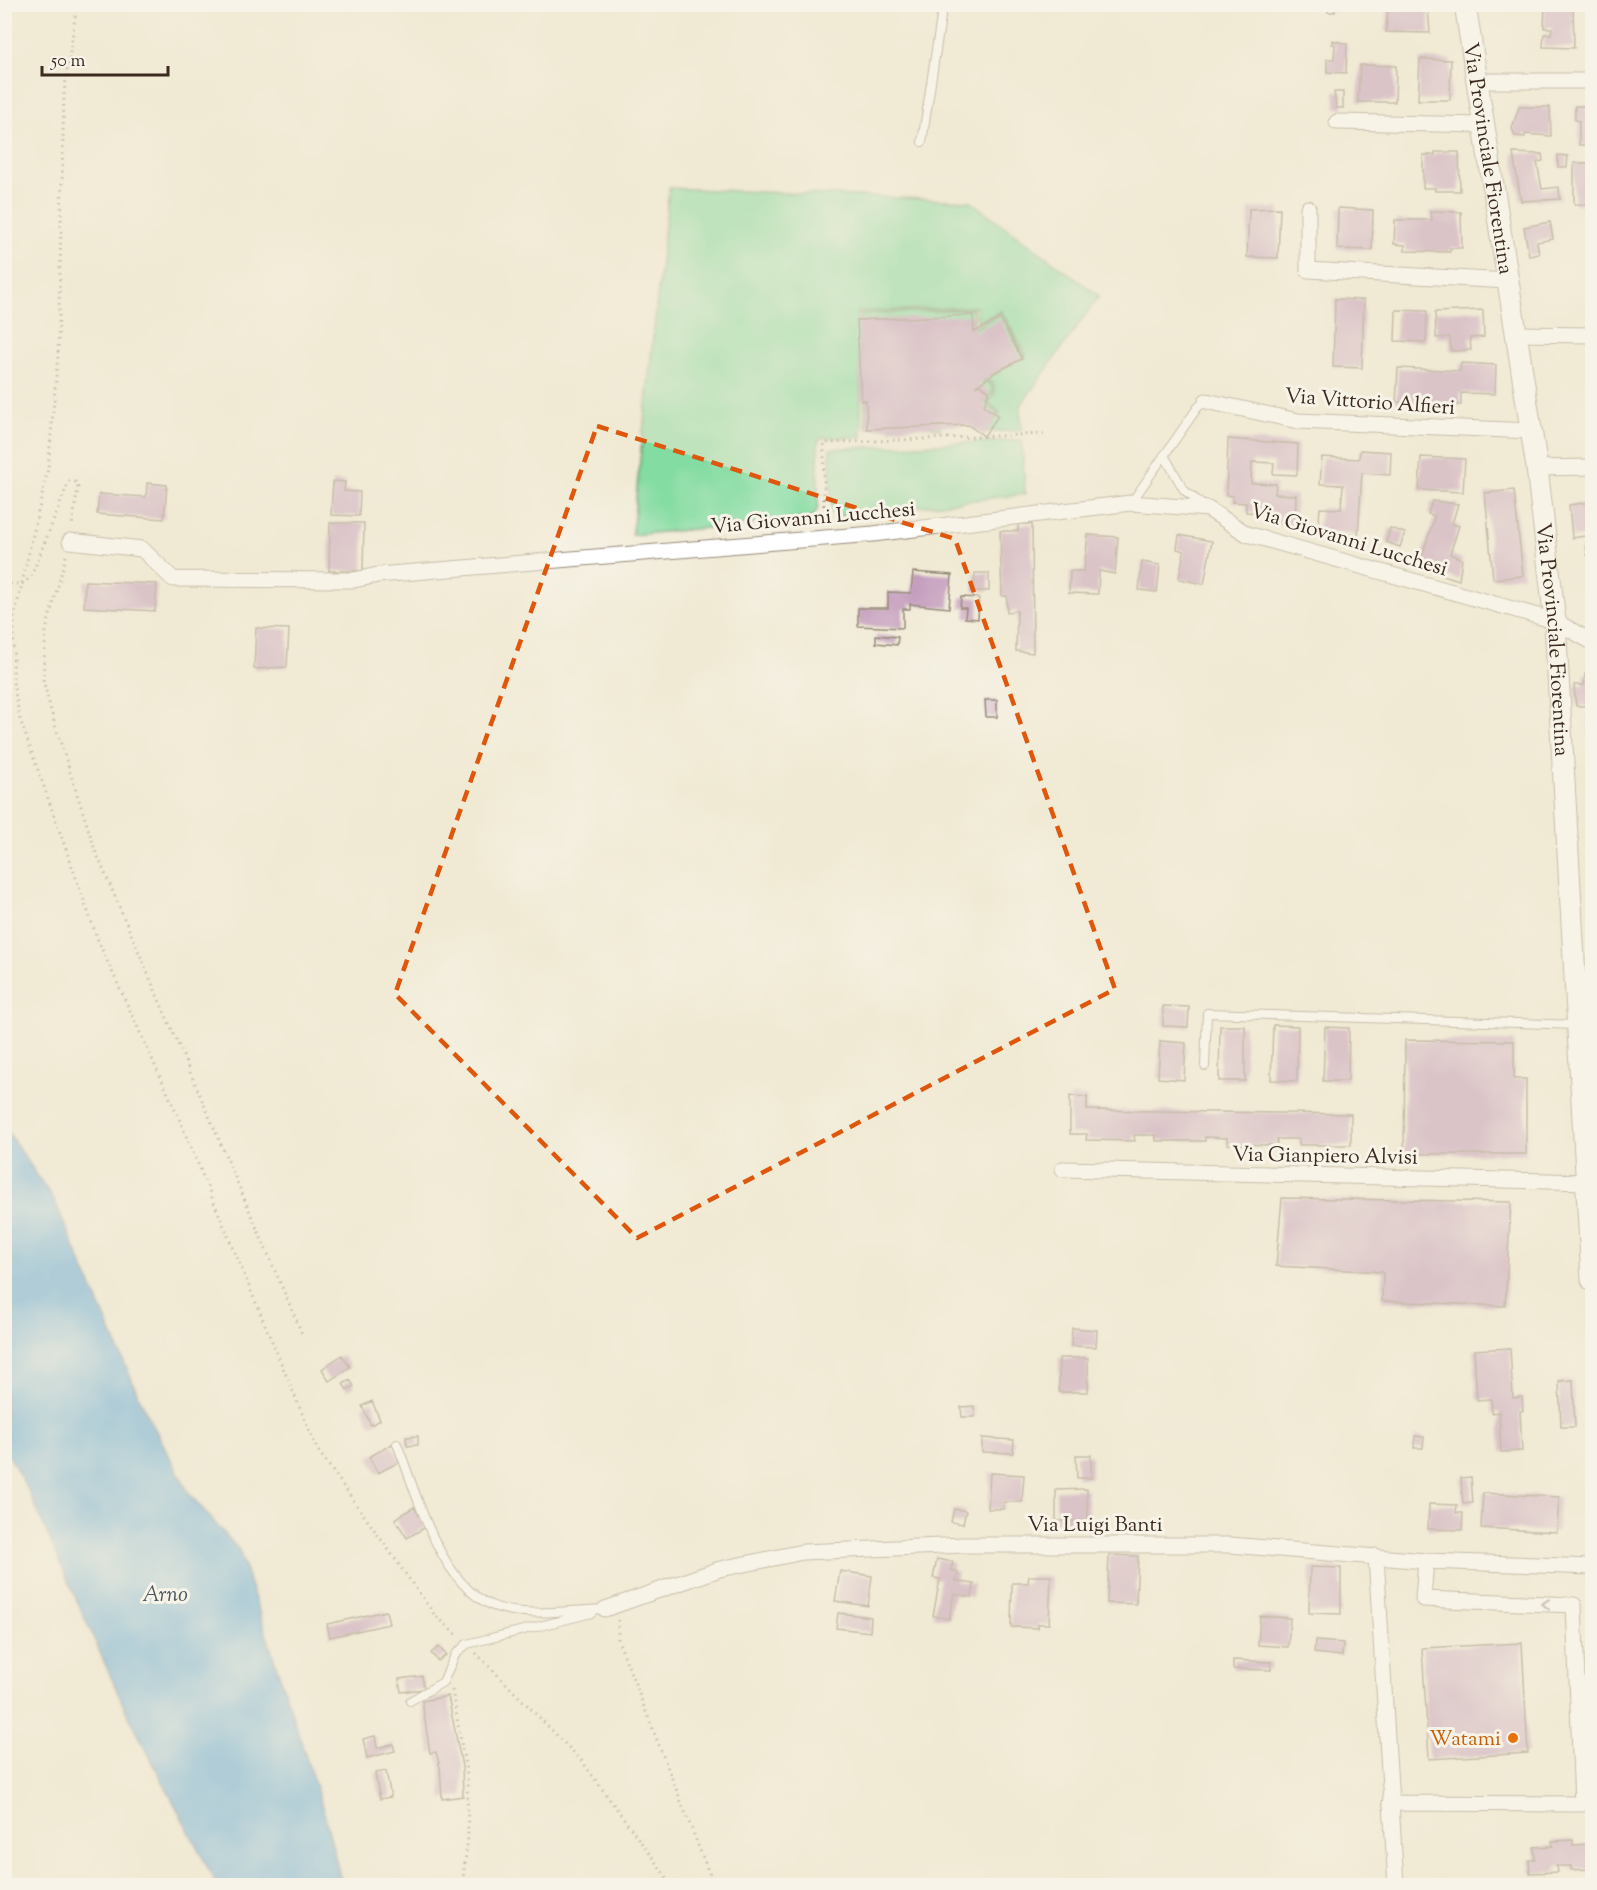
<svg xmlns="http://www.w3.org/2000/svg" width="1597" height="1890" viewBox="0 0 1597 1890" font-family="'Sorts Mill Goudy',serif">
  <rect width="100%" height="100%" fill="#f7f3e8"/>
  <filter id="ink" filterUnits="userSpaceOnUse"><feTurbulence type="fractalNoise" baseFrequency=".0167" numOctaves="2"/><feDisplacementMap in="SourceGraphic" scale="12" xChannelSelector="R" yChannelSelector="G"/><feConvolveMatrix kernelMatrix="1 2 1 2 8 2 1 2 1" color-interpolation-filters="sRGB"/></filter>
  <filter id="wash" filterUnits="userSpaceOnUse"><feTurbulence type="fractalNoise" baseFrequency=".008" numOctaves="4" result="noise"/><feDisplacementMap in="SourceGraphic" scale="24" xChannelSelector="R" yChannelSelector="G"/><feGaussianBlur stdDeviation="1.35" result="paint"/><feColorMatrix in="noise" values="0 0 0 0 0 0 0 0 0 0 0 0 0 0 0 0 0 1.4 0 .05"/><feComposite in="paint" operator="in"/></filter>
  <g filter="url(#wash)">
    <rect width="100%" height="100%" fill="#f0ead4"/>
    <path fill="#83dca1" stroke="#5f8360" stroke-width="1.5" d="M669,188l301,13 129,95 -79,110 2,24 -36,2 14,-19 -12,-11 7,-10 -2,-9 -10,-3 32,-18 -13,4 -22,15 11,3 2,7 -8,11 13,11 -13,17 -19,-8 -26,2v5c-12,-5 -37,-5 -49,0v-3l-25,1 -5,-113 112,-5 2,19 26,-15 23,42 -6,5 8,-5 -25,-44 -23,12 -2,-16 -118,5 4,125 -40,1 -4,3v66l-5,11 -181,17z
      M1022,440l3,54 -187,22 -6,-4 -2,-63z"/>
    <path fill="#63acdb" stroke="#4f6b7c" stroke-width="1.5" d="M5,1128l49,72 90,208 46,87 49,55 86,266 17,69h-125l-91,-174 -98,-221 -23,-41z"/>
    <g id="blocks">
      <path fill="#c197bb" d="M1328,4h7v8h-7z
        M1545,4h28l1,44 -31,-1 1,-13h7l1,-6h-8z
        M1388,8h40l2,25 -44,-1z
        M1332,40l15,4 -1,29 -19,-1v-13h7l1,-15h-3z
        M1420,59l31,1 -1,40h-32z
        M1360,65l36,1 -1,36h-37z
        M1334,92h9v16h-7z
        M1575,106h17v39h-13v-24l-4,-1z
        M1519,107h31l1,29 -26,-2v3l-10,-1 -3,-8z
        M1435,152h24l1,39h-25v-3h-12v-33h12z
        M1513,153l29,1 1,7 -6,1 5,27 17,-2 1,12 -39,2z
        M1558,155l10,1 -1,11h-9z
        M1574,163h18v42l-18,-1z
        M1280,208l-2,50 -31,-1 2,-48z
        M1338,208l35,2 -1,40 -35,-1z
        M1430,211l31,1 1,36h-12v4l-45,-1v-6l-11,-1 1,-24h37z
        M1550,222l3,17 -16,3 2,12 -10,2 -5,-29z
        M1335,299l29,1 -2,68 -29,-1z
        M1396,310l31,1 -1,31 -31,-1z
        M1483,310l1,27 -14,1 1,12 -20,1 -1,-14 -14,1 -1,-26z
        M973,315l1,17 26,-13 22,40 -28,14 -19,14 6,-2 8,6 -5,15 14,10 -14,20 -16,-11 -101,4 -1,-29 -5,1 -4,-81z
        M1461,363l35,2 -1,29 -34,-1v12l-65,-3 2,-34 62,3z
        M1228,439l70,5 -1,31 -24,-1 1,-11 -22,-1 -1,21 25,1 -1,10 21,1 -1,30 -32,-2 1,-10 -18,-1v-9l-14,-1 1,-6 -7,-1z
        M1360,450l31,2 -1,23 -28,-2 -4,62 -40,-3 2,-24 21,1 2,-24 -23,-1 2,-27 37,2z
        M1421,457l44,2 -2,33 -44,-2z
        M333,481l12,1 -1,9 16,1 -1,24 -28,-1z
        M147,483l20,2 -3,34 -67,-5 2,-20 47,3z
        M1514,490l9,86 -30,3 -8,-86z
        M1432,501l26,3 -6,20 7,2 -9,28 12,5 -3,21 -41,-13 17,-51 -7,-2z
        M1592,502v33l-20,3 -3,-33z
        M330,523h34l-1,48h-34z
        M1018,524h14l1,129 -17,-2 1,-40 -10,1v-16h-5l-2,-65h18z
        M1390,528l15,5 -5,14 -14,-5z
        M1088,535l30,2 -3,37 -16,-3 -1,23 -29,-1 1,-22h14z
        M1179,535l33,6 -8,43 -25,-5 5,-28 -7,-2z
        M1586,544h6v11h-5z
        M1142,562l18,3 -3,27 -18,-2z
        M913,572l39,3 -3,33 -39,-4v5h-7v19l-45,-2v-18h30v-16l23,1z
        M975,573h14v18h-15z
        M85,581l72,3 -2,27 -71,-4z
        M961,597l18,1 -1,21 -13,-1 1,-10h-6z
        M256,628l33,1 -2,38 -33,2z
        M876,635l22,2 -1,8 -21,-2z
        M1585,674h7v80h-2l-3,-48h-11l-2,-21h10z
        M985,700h12v17h-11z
        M1163,1006l26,1 -1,20 -25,-1z
        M1273,1025l25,1 -1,55 -26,-1z
        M1220,1026h25v55h-26z
        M1325,1027l24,1 -1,53h-25z
        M1405,1040l109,1v38h12v75h-122z
        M1160,1041l26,2 -2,37 -26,-2z
        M1070,1096l17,1v13l264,4v31h-52v-6h-22v6l-50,-1v-6l-22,-1v4h-49v-6h-22l1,6 -49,-1 1,-6h-17z
        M1282,1198l229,4 -6,104 -123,-5 1,-29 -107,-6z
        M1072,1328l25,2 -1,17 -25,-1z
        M1510,1348l3,50 9,-1 1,14h-3l2,40 -21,1 -2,-40 -7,1 -1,-14 -14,1 -3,-50z
        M342,1355l8,12 -21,14 -7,-12z
        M1059,1358h29v34h-29z
        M350,1380l4,6 -7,4 -4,-6z
        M1573,1380l2,47h-14l-2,-46z
        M372,1401l8,19 -9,5 -9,-19z
        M974,1406l1,11h-13l-1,-10z
        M418,1436v9l-11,1 -1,-9z
        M1415,1436l9,1 -1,11h-9z
        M982,1438l32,2 -1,13 -31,-1z
        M392,1444l9,17 -23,12 -9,-16z
        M1076,1455h15v23h-14z
        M990,1473l34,2 -2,27h-18v7h-16z
        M1471,1477l2,26 -10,1 -2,-26z
        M1087,1489l1,32h-32v-31z
        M1483,1493l76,4 -2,35 -76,-4z
        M1429,1504l28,1 -1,8h7l-1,17 -34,-1z
        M414,1507l12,20 -19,11 -12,-19z
        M954,1509l12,2 -3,13 -12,-2z
        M1109,1555l29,1 -2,48 -29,-1z
        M937,1559l16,3 -2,8 7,2 -2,9 18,3 -2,13 -18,-3 -5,25 -16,-3 7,-37 -7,-1z
        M1310,1567l31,1v46l-32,-1z
        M840,1571l32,5 -4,30 -33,-5z
        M1029,1576h22l-2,48h-11v4l-27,-1 1,-44h16z
        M386,1611l3,13 -59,13 -3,-13z
        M838,1613l33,4 -1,15 -34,-4z
        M1260,1616l30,2 -2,29 -30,-2z
        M1315,1641l28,2 -1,13 -28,-3z
        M1522,1643l6,110 -99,6 -7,-111z
        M439,1647l7,8 -8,6 -7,-8z
        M1233,1660l38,2v8l-38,-1z
        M422,1676l2,13 -23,3 -2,-13z
        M448,1696l14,70 1,30 -21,3 -2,-32 -4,-15 -6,1 -8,-52z
        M375,1736l2,12 16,-4 2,7 -28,7 -4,-19z
        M386,1771l5,26 -11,2 -5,-26z
        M1573,1840v5l19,-1v25l-21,1v-4h-15l1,6 -27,1 -1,-13h6l-1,-13 19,-1 -1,-5z"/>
    </g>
  </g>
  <g filter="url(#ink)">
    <use href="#blocks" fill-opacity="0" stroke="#968a79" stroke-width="1.5"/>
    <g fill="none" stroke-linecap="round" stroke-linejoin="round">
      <defs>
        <path id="service" d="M922,142l21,-138
          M1164,455l20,35 20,16
          M1131,503l67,-96 8,-6
          M1205,1066l2,-53 370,12
          M397,1444c21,51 43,146 102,164 29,9 75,2 106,1
          M410,1701l33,-19 12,-27 12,-11 125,-31"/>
        <path id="minor" d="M1477,81h115
          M1337,122l146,3
          M1308,208v62l200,11
          M1517,334l75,1
          M1206,401l92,20 234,10
          M1537,468l55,-1
          M70,541l72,8 31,30 181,1 24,-5 495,-41 258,-31 77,6 39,25 308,87 37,21
          M1576,982l16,-1
          M1063,1169l524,13
          M1376,1556l20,330
          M605,1609l115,-40 83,-17 161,-7h266l196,16 166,6
          M1390,1803l192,1 -8,-199 -151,-6 3,-38"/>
        <g id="secondary">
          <path id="s1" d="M1465,4l72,464 18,153 37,659"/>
        </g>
      </defs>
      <use href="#service" stroke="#968a79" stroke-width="10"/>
      <use href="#minor" stroke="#968a79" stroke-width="17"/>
      <use href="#secondary" stroke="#968a79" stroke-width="23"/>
      <path stroke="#968a79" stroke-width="3" stroke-dasharray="1.5 4.5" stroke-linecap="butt" d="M77,4l-13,89 -6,262 -10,114 -34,149 -1,64 7,37 79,224 76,166 142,340 117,165 24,22
        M824,506v-63l220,-9
        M66,556l-20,74 -3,49 11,43 41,128 208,486
        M4,584h18l9,-7 38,-96 6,1 3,6 -6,38
        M618,1620v20l96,246
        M476,1653l105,107 92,126
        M452,1690l15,85 1,62 -6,49
        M4,1878l4,8"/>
      <use href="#service" stroke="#fff" stroke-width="8"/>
      <use href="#minor" stroke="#fff" stroke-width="15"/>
      <use href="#secondary" stroke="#fff" stroke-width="21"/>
    </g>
    <defs><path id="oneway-chevron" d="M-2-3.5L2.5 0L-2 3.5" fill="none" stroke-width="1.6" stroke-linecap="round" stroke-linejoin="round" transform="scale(1.5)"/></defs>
    <use stroke="#a79f9a" href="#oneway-chevron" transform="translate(1546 1604) rotate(-177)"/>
  </g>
  <path d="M0 0H1597V1890H0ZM597,426l358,113 160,450 -478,249 -242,-244z" fill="#f0ead4" fill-opacity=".55" fill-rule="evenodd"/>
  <path fill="none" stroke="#df570d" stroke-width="4.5" stroke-dasharray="12 8" stroke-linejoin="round" d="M597,426l358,113 160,450 -478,249 -242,-244z"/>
  <circle fill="#e8710a" stroke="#f7f3e8" stroke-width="2" cx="1513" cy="1738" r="6"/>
  <g text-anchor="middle" stroke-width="6" stroke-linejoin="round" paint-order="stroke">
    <g font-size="21" fill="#3b2a1e" stroke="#f7f3e8">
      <text dy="7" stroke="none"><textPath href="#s1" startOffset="156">Via Provinciale Fiorentina</textPath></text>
      <text transform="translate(1370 401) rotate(4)" y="7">Via Vittorio Alfieri</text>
      <text transform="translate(813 517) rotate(-5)" y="7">Via Giovanni Lucchesi</text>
      <text transform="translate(1349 539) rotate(17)" y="7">Via Giovanni Lucchesi</text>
      <text dy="7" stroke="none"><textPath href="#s1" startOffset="642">Via Provinciale Fiorentina</textPath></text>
      <text transform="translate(1325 1155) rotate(1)" y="7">Via Gianpiero Alvisi</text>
      <text x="1095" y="1531">Via Luigi Banti</text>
    </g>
    <g font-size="21" fill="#c56008" stroke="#f7f3e8" text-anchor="end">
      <text x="1501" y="1745">Watami</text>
    </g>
    <g font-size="22" font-style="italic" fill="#495860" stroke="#f7f3e8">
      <text x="165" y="1601">Arno</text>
    </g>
  </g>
  <rect width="1597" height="1890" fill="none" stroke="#f7f3e8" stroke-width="24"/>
  <path d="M42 66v9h126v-9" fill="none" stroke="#3b2a1e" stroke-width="3"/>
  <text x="51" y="66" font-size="18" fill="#3b2a1e" stroke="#f7f3e8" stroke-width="4.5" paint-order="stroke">50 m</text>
</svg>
